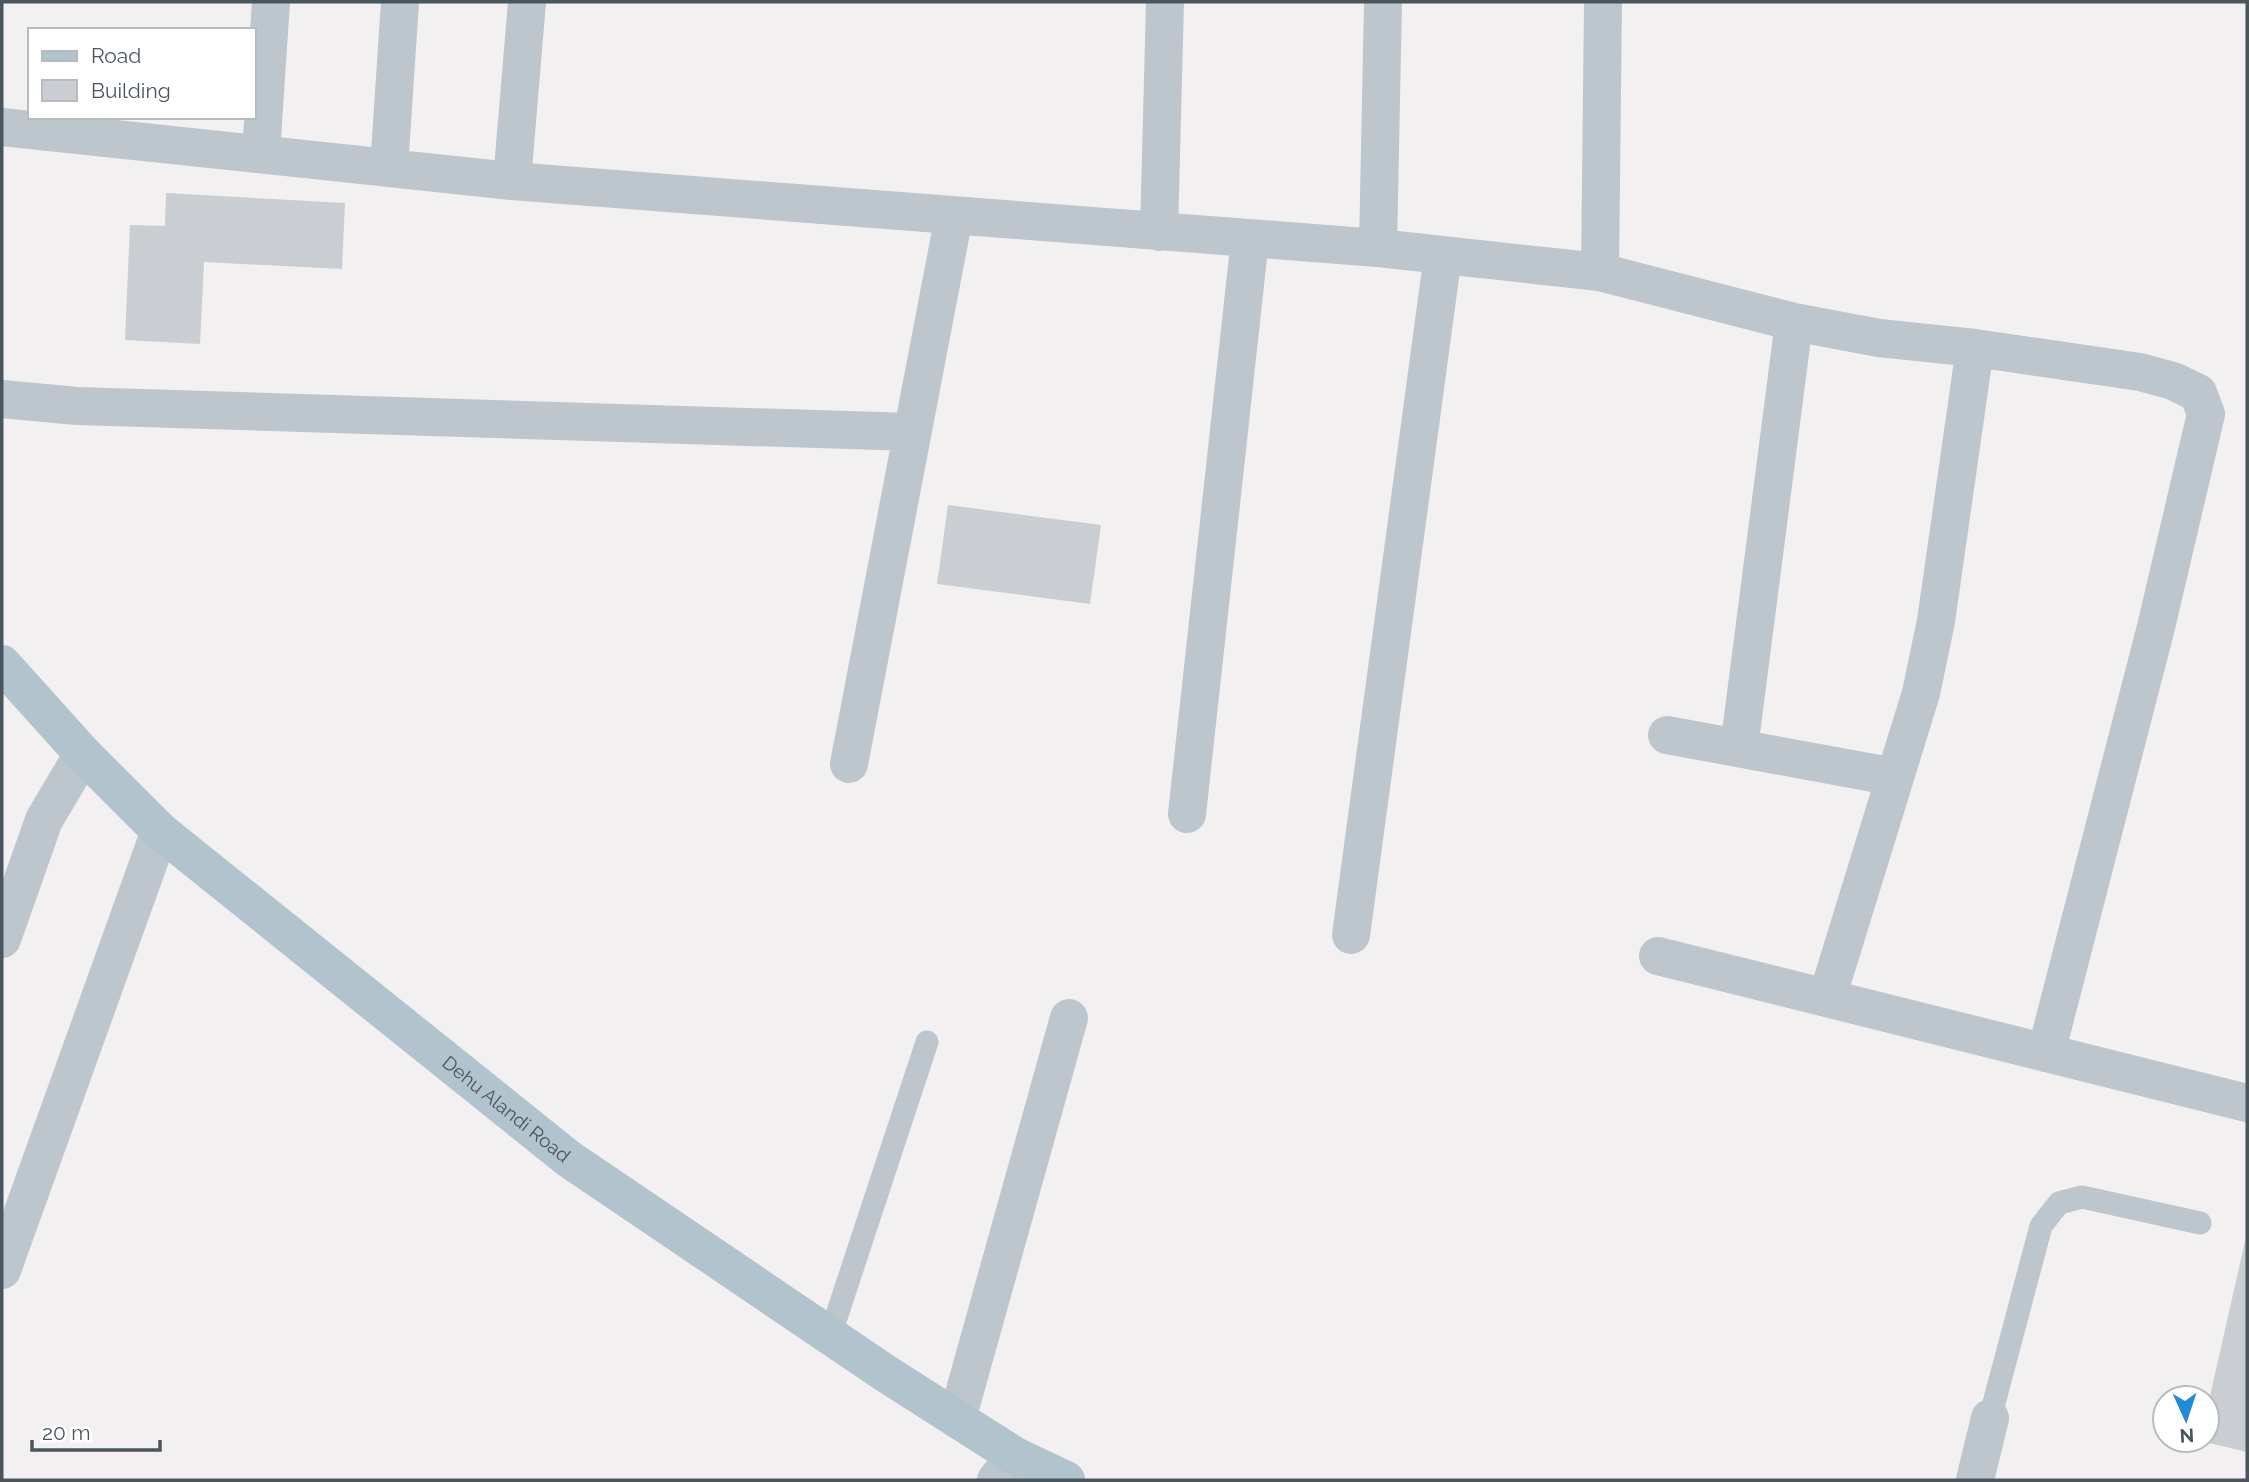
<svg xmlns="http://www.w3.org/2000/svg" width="2249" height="1482" viewBox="0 0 2249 1482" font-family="Raleway,sans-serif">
  <rect width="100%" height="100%" fill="#f2f0f1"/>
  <path fill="#caced2" d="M166,193l179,10 -3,66 -138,-7 -4,82 -75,-4 5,-115 35,1z
    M948,505l153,20 -11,79 -153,-20z
    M2246,1237h1v215l-46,-11 6,-1v-31z"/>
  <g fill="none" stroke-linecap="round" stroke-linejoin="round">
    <path stroke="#bdc6cc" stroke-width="23" d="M830,1336l97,-294
      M1990,1418l51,-192 18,-23 23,-6 118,26"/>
    <path stroke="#bdc6cc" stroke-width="38" d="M2,127l510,54 866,67 222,24 194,50 85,16 96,10 165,24 33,9 25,12 8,21 -50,213 -110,426
      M261,153l10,-151
      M389,168l11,-166
      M512,181l15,-179
      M1159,232l6,-230
      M1378,248l5,-246
      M1600,272l3,-270
      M2,399l75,7 835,26
      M1667,735l228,42
      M1739,748l55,-426
      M849,764l105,-548
      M1187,814l63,-575
      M1351,935l92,-680
      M2,939l42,-119 39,-66
      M1658,956l589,147
      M1827,998l94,-305 15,-72 39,-273
      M2,1270l158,-439
      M957,1419l112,-401
      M996,1480l19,-24
      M1975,1480l15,-62"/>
    <path stroke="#b1c3cd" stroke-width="38" id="s1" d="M2,664l81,90 77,77 409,328 316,214 130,83 51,24"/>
  </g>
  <g text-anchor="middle" stroke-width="7" stroke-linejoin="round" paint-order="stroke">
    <g font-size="19" fill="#49565d" stroke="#fff">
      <text dy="7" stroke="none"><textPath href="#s1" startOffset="674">Dehu Alandi Road</textPath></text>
    </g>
  </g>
  <rect width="2249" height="1482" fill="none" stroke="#49565d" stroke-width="7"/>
  <rect x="28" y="28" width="228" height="91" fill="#ffffff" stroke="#b6bbbe" stroke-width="2"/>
  <rect x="42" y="51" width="35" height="10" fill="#b1c3cd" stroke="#b6bbbe" stroke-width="2"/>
  <text x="91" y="63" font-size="21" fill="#49565d">Road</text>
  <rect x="42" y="80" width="35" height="21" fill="#caced2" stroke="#b6bbbe" stroke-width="2"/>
  <text x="91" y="98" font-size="21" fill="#49565d">Building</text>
  <g transform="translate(2186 1419) rotate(177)"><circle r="33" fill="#ffffff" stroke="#b6bbbe" stroke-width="2"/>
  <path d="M0-5L12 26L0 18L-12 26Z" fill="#228ada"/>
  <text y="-10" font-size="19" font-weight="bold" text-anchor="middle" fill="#49565d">N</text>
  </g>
  <path d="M32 1440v10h128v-10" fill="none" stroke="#49565d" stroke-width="3.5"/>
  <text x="42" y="1440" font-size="21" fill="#49565d" stroke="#ffffff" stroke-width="5" paint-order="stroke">20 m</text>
</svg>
